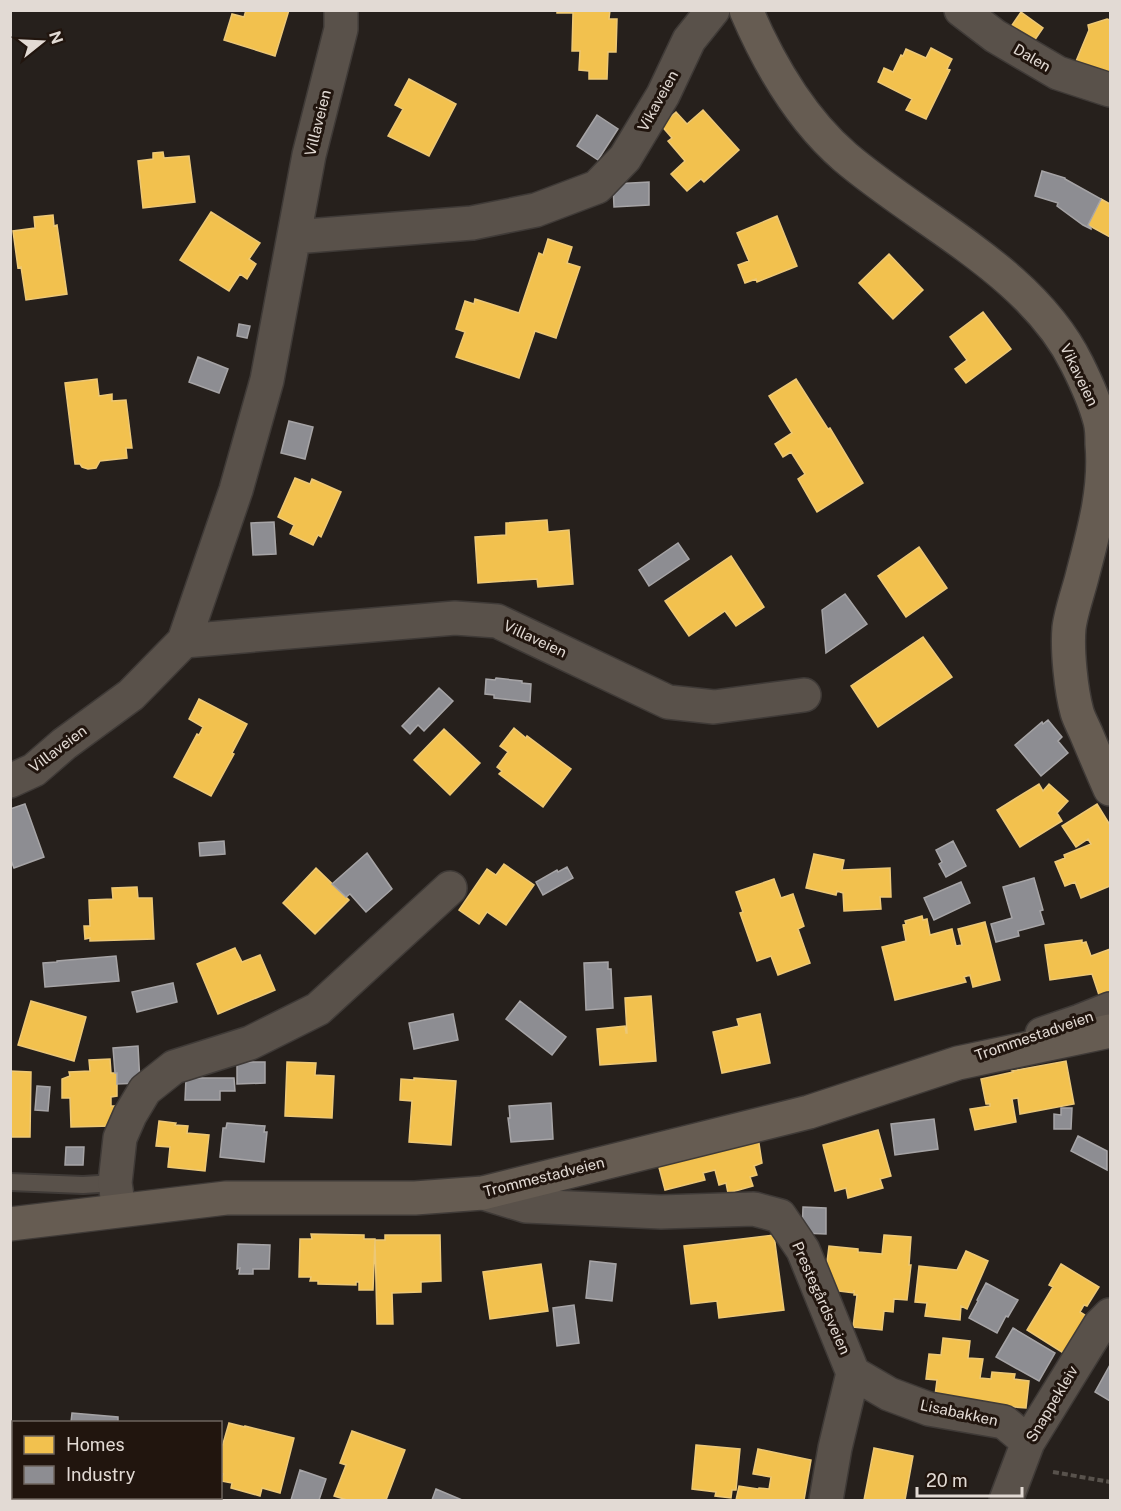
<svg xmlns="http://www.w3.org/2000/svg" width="1121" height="1511" viewBox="0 0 1121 1511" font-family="'Public Sans',sans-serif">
  <rect width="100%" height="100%" fill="#26201c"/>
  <path fill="#f2c14e" stroke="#edc876" stroke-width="1.5" d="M246,10h43l-14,46 -51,-16 8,-26 12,3z
    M557,10h53l-1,9h8l-1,33h-8l-1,27h-18v-8l-10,-1 1,-19h-8l1,-38h-16z
    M1021,12l22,16 -13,19 -22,-16z
    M1107,19l3,1v52l-3,8 -33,-14 15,-36 -1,-5z
    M931,48l21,11 -5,10 3,1 -24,49 -20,-9 6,-11 -34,-17 6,-14 9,4 8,-17 2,1 3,-7 20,9z
    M409,79l47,25 -27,52 -41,-20 15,-27 -8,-4z
    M703,110l36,40 -35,32 -3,-3 -14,12 -16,-17 14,-13 -17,-20 4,-3 -13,-15 4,-7 4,4 9,-8 11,12z
    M163,152l1,6 25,-2 6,46 -52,6 -5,-47 15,-2v-6z
    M1101,199l9,5v33l-22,-12z
    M211,212l49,31 -11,16 7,5 -9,15 -7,-5 -11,17 -49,-31z
    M53,215l1,11 3,-1 10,69 -41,6 -5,-33 -3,1 -5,-37 22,-3 -1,-11z
    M777,216l20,50 -40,16 -1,-3 -11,4 -7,-18 11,-4 -12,-28z
    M548,239l24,8 -5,16 13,4 -24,71 -21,-7 -16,47 -63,-21 9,-25 -9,-3 9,-28 9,3 1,-5 44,14 20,-60 4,2z
    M889,254l34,36 -30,29 -34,-36z
    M983,312l28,37 -45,34 -11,-14 12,-9 -17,-23z
    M97,379l2,17 13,-2v7l14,-1 6,48h-6l1,10 -27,3 -4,7 -8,1 -6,-2 -2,-3h-5l-10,-81z
    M796,379l32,50 2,-1 33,55 -46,29 -19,-33 7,-5 -14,-22 -8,5 -8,-13 17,-11 -23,-37z
    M295,478l15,6 2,-5 29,13 -20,45 -3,-2 -5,10 -23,-11 4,-9 -16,-8z
    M547,520l1,12 21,-2 4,54 -35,3 -1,-8 -59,4 -3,-46 31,-2v-12z
    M919,547l28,41 -41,29 -28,-41z
    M731,556l33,51 -28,19 -11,-15 -36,25 -24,-35z
    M923,637l29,40 -74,50 -27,-41z
    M199,699l48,25 -15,29 2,1 -23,42 -37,-19 23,-43 2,1 4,-8 -14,-8z
    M514,728l12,10 1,-2 44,33 -28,38 -44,-33 3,-3 -5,-4 11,-15 -8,-6z
    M444,729l36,34 -30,32 -36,-35z
    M1039,784l4,7 6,-7 19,17 -11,12 5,8 -42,26 -23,-37z
    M1097,804l13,21v61l-29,12 -6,-16 -10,4 -10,-24 10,-4 -1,-3 27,-11 -3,-5 -12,8 -14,-21z
    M814,854l30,6 -2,10 48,-2 1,29h-11l1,12 -37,2 -1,-18 -6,-2 -1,4 -30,-7z
    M504,864l30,21 -28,40 -19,-13 -8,12 -20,-14 28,-41 9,6z
    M316,868l33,32 -34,34 -32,-31z
    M774,879l7,19 12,-4 11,32 -6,3 12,34 -32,12 -7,-19 -14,5 -17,-48 3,-1 -7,-20z
    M137,887l1,11h14l2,41 -64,2v-3l-5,1 -1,-13h6l-1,-26 24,-1 -1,-11z
    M922,916l1,4 4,-1 3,16 22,-6 4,17 6,-1 -4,-16 27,-7 15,58 -27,7 -3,-12 -6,2 2,5 -71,18 -13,-53 24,-6 -3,-16 3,-1 -1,-3z
    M1082,940v3l4,-1 5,14 19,-7v52l-8,3 -10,-30 -42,6 -5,-35z
    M235,948l7,14 18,-7 15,35 -57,24 -21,-50z
    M651,996l5,65 -56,4 -3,-36 28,-3 1,7h1l-2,-35z
    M31,1001l55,16 -12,44 -56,-16z
    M760,1014l10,49 -48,10 -9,-41 26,-6 -2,-7z
    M110,1059l1,14h6v23l-6,1v9h6l-5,20 -41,1 -1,-29h-8v-19l8,-3 -1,-4 21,-1 -1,-11z
    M1066,1061l8,43 -54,10 -2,-16 -6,1 4,23 -41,8 -5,-21 20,-3v-2h-4l-5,-25 32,-7 -1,-1z
    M287,1062l29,1 -1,12 19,1 -2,42 -47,-2z
    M10,1071l21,1 -1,65h-20z
    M414,1078l42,3 -5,64 -42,-3 3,-41 -12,-1 1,-21 13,1z
    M159,1121l17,2 -1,2 13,1 -1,7 22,2 -4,36 -37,-4 2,-20 -14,-1z
    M878,1130l13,46 -11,3 3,9 -35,10 -2,-10 -11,3 -12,-46z
    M758,1137l4,26 -8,3 3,9 -7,2 3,9 -25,7 -2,-10 -7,2 -4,-15 -12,3 2,7 -40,10 -8,-30z
    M311,1234l53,1v4h11l-2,51h-14v-8h-3v3l-38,-1v-3h-8l1,-4h-12l1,-38h12z
    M385,1235h55l1,46 -20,1v10l-29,1 1,31h-16l-2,-84h10z
    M774,1235l10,75 -65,8 -2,-17 -26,3 -7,-58z
    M884,1235l27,2 -2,28h2l-4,35 -13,-1 -1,13 -9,-1 -2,19 -29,-3 4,-32h-3v-5v3l-23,-3 -6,-12 4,-32 29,3v3l24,2z
    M966,1251l22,10 -21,48 -6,-3 -1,14 -35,-4 2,-13 -12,-1 4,-36 38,4z
    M541,1264l7,47 -58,8 -7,-47z
    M1061,1264l38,23 -12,19 -3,-1 -4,7 11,7 -23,37 -41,-26 26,-43 -4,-2z
    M943,1338l27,3 -2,17 15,1 -3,19 11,1 1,-7 23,2 -1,5 15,2 -3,27 -37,-3v-3l-11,-1v6l-44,-4 3,-23 -11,-1 3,-25 12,1z
    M229,1423l16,4v-1l49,12 -14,55 -18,-5 -2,8 -29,-8 1,-5 -11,-2 2,-7 -3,-1v-19z
    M352,1431l53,19 -19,50h-39l-13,-4 12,-31 -6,-2z
    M696,1445l44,4 -4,41h-4l-1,8 -16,-2 1,-4 -24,-3z
    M874,1448l39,8 -8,44h-41z
    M758,1449l53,11 -7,40h-68l3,-14 19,3 1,-1 10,1 2,-12 -18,-3z"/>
  <path fill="#8d8d92" stroke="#a6a4a6" stroke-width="1.5" d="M597,115l21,14 -20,31 -21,-14z
    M1042,171l23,7v1l36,20 -13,26 3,3v1l-8,-4 -26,-19 1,-3 -23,-7z
    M649,182v23l-35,2 -1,-23z
    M239,324l11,2 -3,12 -10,-2z
    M198,357l30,12 -9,24 -30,-11z
    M289,421l24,6 -8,32 -24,-6z
    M274,522l2,32 -23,1 -2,-32z
    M678,543l11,16 -40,27 -10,-16z
    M845,594l22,30 -41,29 -4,-43z
    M496,678l26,3v2l9,1 -1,18 -36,-4v-3l-9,-1 1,-15 9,1z
    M439,688l14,13 -29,30 -6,-6 -8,9 -8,-8z
    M1048,720l14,17 -4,4 10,12 -27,23 -26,-31 27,-23 1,2z
    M25,804l19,53 -30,11 -4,-10v-49z
    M224,841l1,13 -25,2 -1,-13z
    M953,841l13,25 -20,11 -7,-13 3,-2 -6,-12z
    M367,853l25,36 -26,23 -16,-18 -4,3 -14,-13z
    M567,867l6,11 -30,17 -7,-13 21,-12 1,2z
    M1034,878l9,32 -3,1 4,13 -26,7 1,5 -23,6 -5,-18 21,-6 -9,-31z
    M961,882l9,21 -36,17 -10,-22z
    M116,956l3,25 -74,6 -2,-24 14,-1v-1z
    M608,962v7h3l2,39 -27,2 -2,-47z
    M173,983l4,19 -40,10 -5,-20z
    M520,1001l46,36 -14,18 -46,-36z
    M453,1014l5,26 -44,9 -5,-26z
    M138,1046l2,37 -23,1v-11h-2l-2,-25z
    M237,1062h28v21l-28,1z
    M186,1078h48l1,13h-15v9h-35z
    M37,1086l13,1 -2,24 -13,-1z
    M551,1103l2,36 -42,3 -3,-24h2l-1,-12z
    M1061,1108h11l-1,21h-17v-15l7,1z
    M934,1119l4,30 -43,6 -4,-31z
    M227,1123l38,3 -1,6h3l-3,30 -44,-5 3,-29h3z
    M1078,1136l29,15v19l-36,-19z
    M66,1147h18l-1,18h-18z
    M803,1207l23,1v26l-24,-1z
    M238,1244l32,1 -1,24h-16v5h-14l1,-6 -3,1z
    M590,1261l26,3 -4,37 -26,-3z
    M986,1283l32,17 -10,17 -2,-1 -9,17 -28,-15 9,-17 -1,-1z
    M574,1305l5,38 -22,3 -4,-38z
    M1013,1328l42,25 -16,28 -43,-24z
    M1110,1365v36l-15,-9z
    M72,1413l46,4v5h-47z
    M300,1470l26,9 -7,21h-28z
    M436,1489l26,11h-30z"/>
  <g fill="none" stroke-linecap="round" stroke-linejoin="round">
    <defs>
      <path id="service" d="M10,1182l73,3 32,-2"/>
      <path id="minor" d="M961,10l34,26 63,37 52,17
        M294,237l178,-14 64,-13 61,-23 28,-29 38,-63 26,-55 24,-30
        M184,641l271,-23 42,3 171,81 46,5 90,-12
        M10,781l24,-11 30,-26 67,-49 53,-54 52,-151 31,-110 42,-225 32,-126v-19
        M1042,1034l38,-13 30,-12
        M483,1193l43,13 135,6 93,-3 26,7 23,34 50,123 -18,75 -9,52
        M119,1210l-4,-27 5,-45 10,-23 15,-25 29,-23 76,-24 68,-34 132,-121
        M853,1373l36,21 40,15 75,13 24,20
        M10,1494h4
        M149,1498l13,2
        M1006,1500l22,-58 72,-117 10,-10"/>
      <path id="secondary" d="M746,10c23,54 54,108 99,147 76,65 187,115 232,207 9,18 18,38 23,57 2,7 2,16 2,23 4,44 -8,87 -19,129 -4,17 -12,38 -14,55 -2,22 2,62 8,84 2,7 6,14 9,21 8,19 16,38 24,56
        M10,1224l216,-26h189l68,-5 326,-81 149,-49 152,-32"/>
    </defs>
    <use href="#service" stroke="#3f3a37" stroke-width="20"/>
    <use href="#minor" stroke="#3f3a37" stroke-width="36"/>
    <use href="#secondary" stroke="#3f3a37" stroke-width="36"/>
    <path stroke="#58524c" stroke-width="4" stroke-dasharray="6 3" stroke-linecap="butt" d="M1053,1472l57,10"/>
    <use href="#service" stroke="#59514a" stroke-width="16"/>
    <use href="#minor" stroke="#59514a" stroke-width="33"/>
    <use href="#secondary" stroke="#665c52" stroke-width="33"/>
  </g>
  <g text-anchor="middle" stroke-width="6" stroke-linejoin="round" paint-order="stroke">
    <g font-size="15" fill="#e2dad4" stroke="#21150e">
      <text transform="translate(1032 58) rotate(30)" y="5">Dalen</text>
      <text transform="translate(658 101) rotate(-61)" y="5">Vikaveien</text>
      <text transform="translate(318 123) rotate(-76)" y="5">Villaveien</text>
      <text transform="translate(1079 375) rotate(64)" y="5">Vikaveien</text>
      <text transform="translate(535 639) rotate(25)" y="5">Villaveien</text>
      <text transform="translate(58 749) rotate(-37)" y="5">Villaveien</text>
      <text transform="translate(1034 1036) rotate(-19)" y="5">Trommestadveien</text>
      <text transform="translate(544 1177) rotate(-14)" y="5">Trommestadveien</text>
      <text transform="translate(821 1298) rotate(66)" y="5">Prestegårdsveien</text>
      <text transform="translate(1052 1404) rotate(-59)" y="5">Snappekleiv</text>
      <text transform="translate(959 1413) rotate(12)" y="5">Lisabakken</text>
    </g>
  </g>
  <rect width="1121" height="1511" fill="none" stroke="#e2dad4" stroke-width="24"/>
  <rect x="12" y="1421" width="210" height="78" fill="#21150e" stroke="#6e645d" stroke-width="1.5"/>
  <rect x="24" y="1436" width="30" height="18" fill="#f2c14e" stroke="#6e645d" stroke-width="1.5"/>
  <text x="66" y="1451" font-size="18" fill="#e2dad4">Homes</text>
  <rect x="24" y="1466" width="30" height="18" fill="#8d8d92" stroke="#6e645d" stroke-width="1.5"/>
  <text x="66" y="1481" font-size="18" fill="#e2dad4">Industry</text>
  <g transform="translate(42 42) rotate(72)" stroke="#21150e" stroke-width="4.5" paint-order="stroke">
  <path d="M0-4.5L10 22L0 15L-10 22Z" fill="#e2dad4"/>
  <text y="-9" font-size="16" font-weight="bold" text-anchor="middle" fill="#e2dad4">N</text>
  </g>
  <path d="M917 1487v9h105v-9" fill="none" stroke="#e2dad4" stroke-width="3"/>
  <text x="926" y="1487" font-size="18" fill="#e2dad4" stroke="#21150e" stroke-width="4.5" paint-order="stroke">20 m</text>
</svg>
